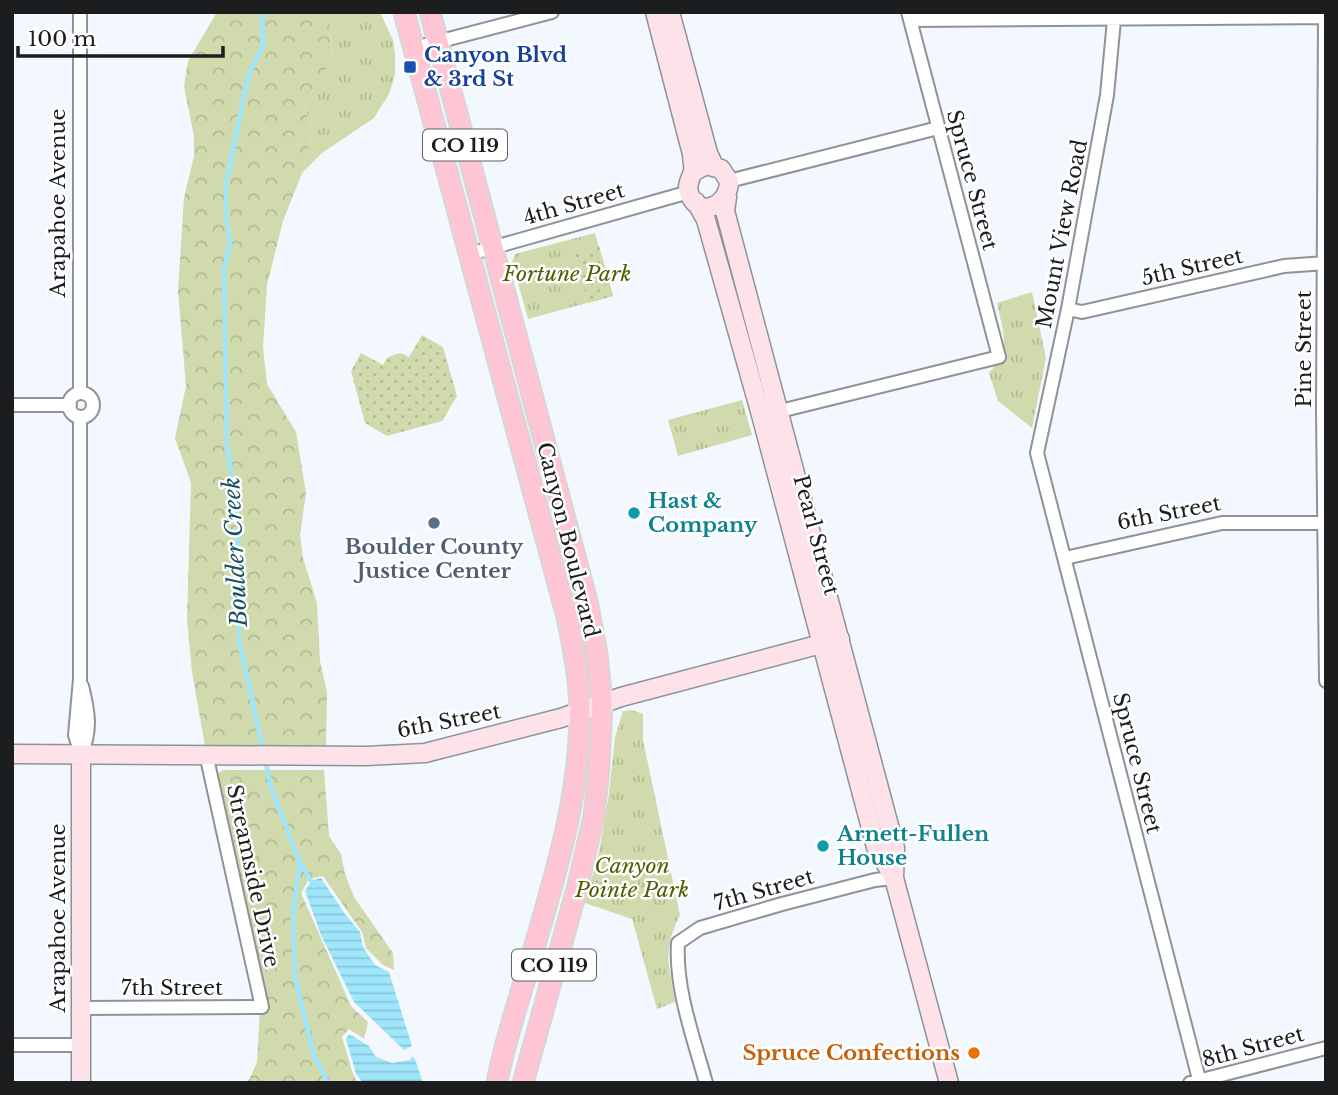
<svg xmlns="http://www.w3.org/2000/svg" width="1338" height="1095" viewBox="0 0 1338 1095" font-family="'Libre Baskerville',serif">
  <defs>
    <pattern id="grass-tufts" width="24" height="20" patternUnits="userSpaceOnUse" patternTransform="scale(1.75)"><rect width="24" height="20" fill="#d0daad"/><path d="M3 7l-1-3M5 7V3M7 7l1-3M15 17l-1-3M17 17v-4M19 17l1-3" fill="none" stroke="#b2bb94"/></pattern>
    <pattern id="forest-crowns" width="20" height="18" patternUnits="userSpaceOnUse" patternTransform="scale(1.75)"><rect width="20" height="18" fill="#d0daad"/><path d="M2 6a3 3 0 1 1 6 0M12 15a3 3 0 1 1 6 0" fill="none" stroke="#b2bb94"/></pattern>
    <pattern id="garden-dots" width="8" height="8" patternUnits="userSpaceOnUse" patternTransform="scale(1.75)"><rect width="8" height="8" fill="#d0daad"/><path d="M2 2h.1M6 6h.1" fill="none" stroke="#b2bb94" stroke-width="1.8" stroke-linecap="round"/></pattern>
    <pattern id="water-rules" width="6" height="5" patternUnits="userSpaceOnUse" patternTransform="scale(1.75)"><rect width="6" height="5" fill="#9fe6fb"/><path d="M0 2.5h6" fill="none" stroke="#88c5d7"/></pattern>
  </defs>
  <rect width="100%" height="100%" fill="#f3f8fe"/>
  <path fill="url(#grass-tufts)" d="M320,12h60l13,28 2,13v22l-6,19 -15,24 -52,35 -20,20 11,-42 -9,-26 27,-43 1,-21z
    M595,233l18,63 -85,23 -16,-57 3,-8z
    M1032,292l14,66 -14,70 -34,-27 -9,-28c23,-26 14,-39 8,-70z
    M742,400l10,35 -74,21 -10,-36z
    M632,710l11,4v26l37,175c-18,36 -11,49 -5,87l-18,7 -25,-90 -47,-16 14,-51 10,-58 6,-57 8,-26z"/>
  <path fill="url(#forest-crowns)" d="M217,12h103l12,29 -1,21 -27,43 9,26 -11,42 -19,48 -16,64 -4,62 4,37 29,48 10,61 -6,42 3,23 14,45 3,58 7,31 -1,54h-121l-13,-74 -5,-52 4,-137 -16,-45 11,-52 -8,-95 6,-93 10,-42v-19l-10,-51 4,-25z
    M223,770h101l5,66 12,18 4,20 9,23 39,56 1,17 -11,-5 -17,-17 -4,-16 -39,-56 -14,3 -8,14 50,113 17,16 -4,17 -15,-10 -7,8 11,37 5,9h-112l4,-5 7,-16 5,-89 -46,-198z"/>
  <path fill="url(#garden-dots)" d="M599,246l14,50 -25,7 -13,-51z
    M422,335l21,12 14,49 -15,25 -55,15 -22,-13 -14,-52 10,-18 22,12 5,-8 13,-4 8,4z"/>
  <path fill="url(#water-rules)" d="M321,878l24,36 15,18 3,15 12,18 14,7 23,74 -8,4 -50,-48 -33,-67 -16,-44 6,-10z
    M349,1034l20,12 7,11 16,6 18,-3 2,-4 3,3 8,24h-60l-7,-9 -10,-35z"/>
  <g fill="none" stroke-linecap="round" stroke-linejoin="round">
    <path stroke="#9fe6fb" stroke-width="4.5" d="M262,12l1,34 -15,30 -22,108v30l4,30 -6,25 3,176 11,79 1,117 24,109
      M265,759l6,29 29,75 -7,51 2,63 19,79 14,27
      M301,863l13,23"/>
    <defs>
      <path id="street" d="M80,12v381
        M1325,17l-2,393 3,271
        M910,20l416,-3
        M1114,20l-7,75 -39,214 -31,144 163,630
        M414,48l138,-36
        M729,181l209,-53
        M470,254l219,-62
        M1068,309l14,3 202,-46 42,-3
        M69 405a12 12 0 1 1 24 0a12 12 0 1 1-24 0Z
        M12,405h58
        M772,413l227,-56 -91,-345
        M80,417v262l-5,56 6,19
        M1065,558l157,-35h104
        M81,754c11,-23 7,-44 1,-68
        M81,1008l181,-1 -56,-253
        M12,1045h69
        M706,1083c-12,-44 -31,-94 -28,-140l22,-15 82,-24 93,-24 19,-2
        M1190,1083l136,-35"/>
      <path id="secondary" d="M655,12l37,142c0,5 2,13 1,17 -2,8 -7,13 -4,22 9,26 40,14 40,-12l-8,-12 -15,-4 -13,7
        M670,12l38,141 6,13
        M727,197l-2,14 170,637 -1,30
        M696,202l10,18 55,195 115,432 18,31 55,205
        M12,754l354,2 59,-3 136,-35 60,-21 219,-58
        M81,1083v-329"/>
      <path id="primary" d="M404,12l163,605c5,24 10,49 12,74 6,95 -25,188 -51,278 -11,37 -24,75 -31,114
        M430,12l157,589 10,53 5,49 -3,65 -5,48 -16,69 -55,198"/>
    </defs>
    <use href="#street" stroke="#8e9399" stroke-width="16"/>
    <use href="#secondary" stroke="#8e9399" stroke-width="21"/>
    <use href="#primary" stroke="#d6d6d7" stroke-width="23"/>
    <use href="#street" stroke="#fff" stroke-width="12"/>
    <use href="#secondary" stroke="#fee2ea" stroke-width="18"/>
    <use href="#primary" stroke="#fec5d4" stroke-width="19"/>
  </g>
  <rect fill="#1a4fb4" stroke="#fff" stroke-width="2.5" x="403" y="60" width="14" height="14" rx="3.5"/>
  <g fill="#0f9aa8" stroke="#fff" stroke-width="2.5">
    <circle cx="634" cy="513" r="7"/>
    <circle cx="823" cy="846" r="7"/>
  </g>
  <circle fill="#5c6f8a" stroke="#fff" stroke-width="2.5" cx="434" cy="523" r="7"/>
  <circle fill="#e8710a" stroke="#fff" stroke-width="2.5" cx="974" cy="1053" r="7"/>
  <g text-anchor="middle" stroke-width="5" stroke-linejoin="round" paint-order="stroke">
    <g fill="#fff" stroke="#5f6162" stroke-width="2">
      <rect x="423" y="129.5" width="84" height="31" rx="5"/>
      <rect x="512" y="949.5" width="84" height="31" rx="5"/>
    </g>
    <g font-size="19" font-weight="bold" fill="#1b1d1f">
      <text x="465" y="152">CO 119</text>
      <text x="554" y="972">CO 119</text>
    </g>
    <g font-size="21" font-weight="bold" fill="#164399" stroke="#fff" text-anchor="start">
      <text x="424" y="62">Canyon Blvd<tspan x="424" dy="24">&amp; 3rd St</tspan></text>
    </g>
    <g font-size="21" fill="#1b1d1f" stroke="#fff">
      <text transform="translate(972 180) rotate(75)" y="7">Spruce Street</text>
      <text transform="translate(58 203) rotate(-90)" y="7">Arapahoe Avenue</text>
      <text transform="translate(574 204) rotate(-16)" y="7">4th Street</text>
      <text transform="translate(1062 234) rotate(-79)" y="7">Mount View Road</text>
      <text transform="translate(1192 267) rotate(-13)" y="7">5th Street</text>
      <text transform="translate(1304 349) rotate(-90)" y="7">Pine Street</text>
      <text transform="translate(1169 513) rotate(-11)" y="7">6th Street</text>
      <text transform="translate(816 535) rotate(75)" y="7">Pearl Street</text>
      <text transform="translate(568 540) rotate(76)" y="7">Canyon Boulevard</text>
      <text transform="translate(449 721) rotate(-11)" y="7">6th Street</text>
      <text transform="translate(1137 763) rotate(76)" y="7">Spruce Street</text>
      <text transform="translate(253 876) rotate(78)" y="7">Streamside Drive</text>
      <text transform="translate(764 890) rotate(-16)" y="7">7th Street</text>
      <text transform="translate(58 918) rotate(-90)" y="7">Arapahoe Avenue</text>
      <text x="172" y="995">7th Street</text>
      <text transform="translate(1253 1047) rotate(-15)" y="7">8th Street</text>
    </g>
    <g font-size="21" font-style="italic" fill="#525d00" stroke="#fff">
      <text x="567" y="281">Fortune Park</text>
      <text x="632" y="873">Canyon<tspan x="632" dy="24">Pointe Park</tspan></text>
    </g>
    <g font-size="21" font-weight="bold" fill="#0d838f" stroke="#fff" text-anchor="start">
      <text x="648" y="508">Hast &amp;<tspan x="648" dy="24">Company</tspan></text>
      <text x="837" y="841">Arnett-Fullen<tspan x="837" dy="24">House</tspan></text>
    </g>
    <g font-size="21" font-weight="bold" fill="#4e5e75" stroke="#fff">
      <text x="434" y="554">Boulder County<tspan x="434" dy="24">Justice Center</tspan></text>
    </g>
    <g font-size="21" font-weight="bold" fill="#c56008" stroke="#fff" text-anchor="end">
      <text x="960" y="1060">Spruce Confections</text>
    </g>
    <g font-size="23" font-style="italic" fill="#155160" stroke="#fff">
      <text transform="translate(235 552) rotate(-93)" y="8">Boulder Creek</text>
    </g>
  </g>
  <rect width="1338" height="1095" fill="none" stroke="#1b1d1f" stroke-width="28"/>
  <path d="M18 46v10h205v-10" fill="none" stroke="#1b1d1f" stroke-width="3.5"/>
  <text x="28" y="46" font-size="21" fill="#1b1d1f" stroke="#ffffff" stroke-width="5" paint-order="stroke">100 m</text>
</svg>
